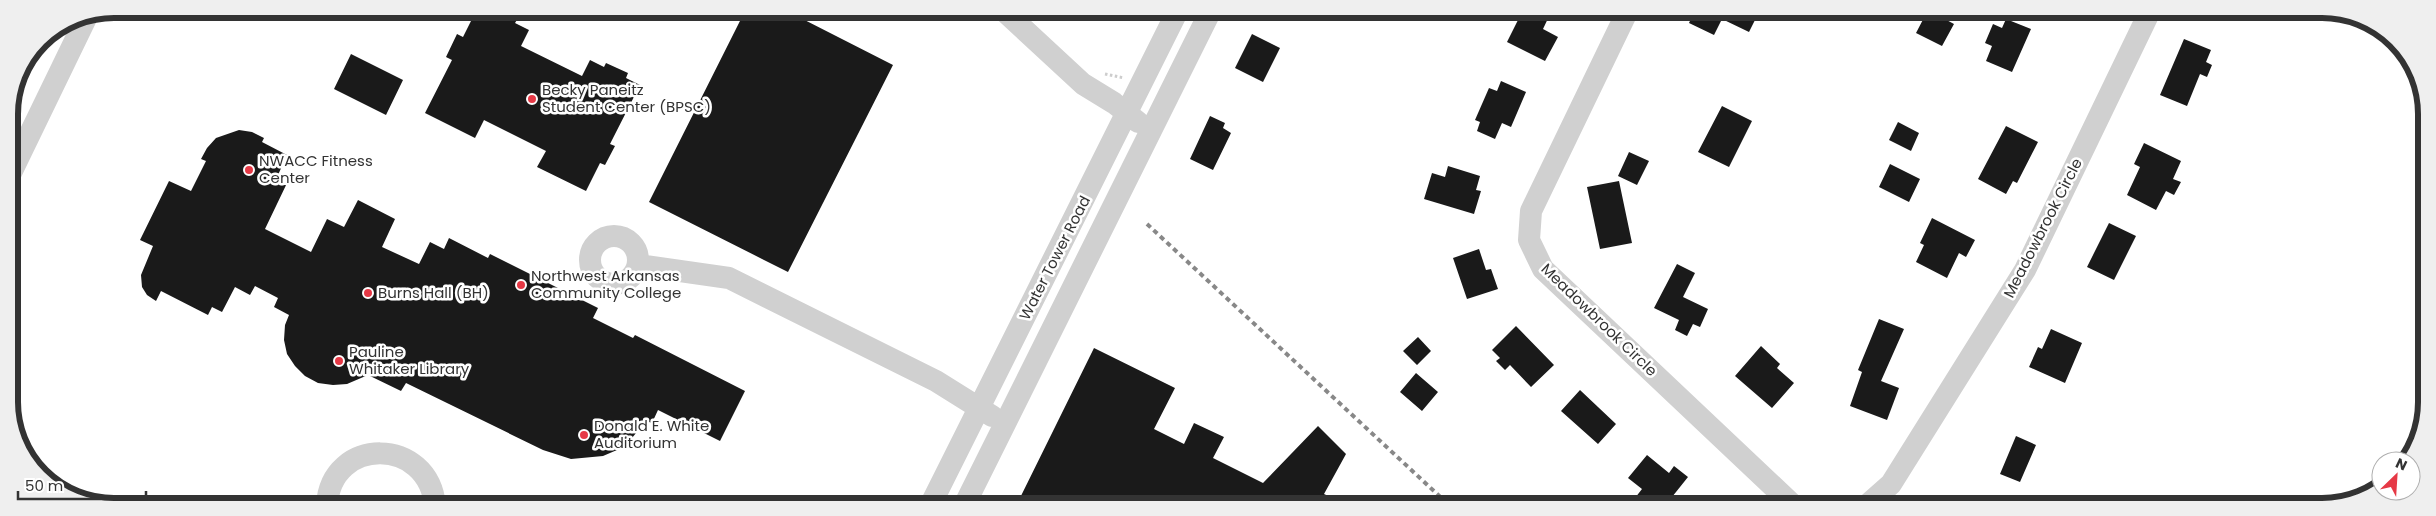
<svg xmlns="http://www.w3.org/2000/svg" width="2436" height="516" viewBox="0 0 2436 516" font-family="Poppins,sans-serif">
  <rect width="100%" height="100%" fill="#fff"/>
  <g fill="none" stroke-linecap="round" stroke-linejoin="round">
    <path stroke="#cfe2ee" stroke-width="5" d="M2386,36l11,5"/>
  </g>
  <path fill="#1a1a1a" d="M477,9h24l17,9 -3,5 14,7 -8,16 61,30 8,-16 14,7 2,-4 22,10 -2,5 14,7 -30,59 5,2 -10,19 -5,-2 -14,28 -49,-24 9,-16 -62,-31 -9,18 -50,-25 27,-53 -6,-3 11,-23 6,3z
    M746,9h37l110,56 -105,207 -139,-70z
    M1523,10h29l-9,19 15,8 -13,24 -38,-19z
    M1695,10h65l-11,22 -27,-13 -8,16 -25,-12z
    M1928,10l26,14 -12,22 -26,-13z
    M2006,19l25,10 -19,43 -26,-11 6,-15 -7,-3 8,-19 9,4z
    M1252,34l28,14 -17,34 -28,-14z
    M2184,39l27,11 -5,12 6,3 -5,12 -7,-3 -13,32 -27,-11z
    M351,54l52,26 -17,35 -52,-26z
    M1501,81l25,11 -15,35 -9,-4 -7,16 -18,-8 3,-9 -5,-2 14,-32 8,3z
    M1722,106l30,15 -23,46 -31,-15z
    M1210,116l15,7 -2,5 8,5 -18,37 -23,-11z
    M1898,122l21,11 -8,18 -22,-11z
    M2006,126l32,16 -21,41 -4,-2 -7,13 -28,-15z
    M239,130l13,2 12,6 -2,4 25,13 -9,20 10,6 -23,48 46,23 16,-33 17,8 14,-27 37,19 -13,28 37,17 11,-22 14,7 5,-11 39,20 2,-4 108,54 -5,10 40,20 2,-3 110,56 -25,50 -62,-31 -6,13 -6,-2 -19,23 -10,6 -14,6 -32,3 -28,-9 -137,-67 -5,8 -33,-16 -21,9 -14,1 -15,-2 -13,-7 -10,-10 -8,-12 -3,-14 1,-15 4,-10 -15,-8 4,-9 -23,-12 -5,9 -15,-8 -13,25 -10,-5 -4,8 -47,-24 -5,10 -9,-6 -5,-8 -1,-12 12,-29 -13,-6 29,-59 22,10 15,-30 -5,-2 6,-11 9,-10z
    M2144,143l37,18 -8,18 8,3 -7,13 -8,-4 -10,19 -29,-15 13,-28 -6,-3z
    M1629,152l20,9 -12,24 -19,-9z
    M1890,164l30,15 -11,23 -30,-15z
    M1448,166l32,10 -4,14 5,1 -7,23 -50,-15 8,-26 13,4z
    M1619,181l13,62 -32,6 -13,-62z
    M1932,218l43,22 -9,17 -7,-4 -12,25 -31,-16 8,-17 -4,-2z
    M2109,223l27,13 -22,44 -27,-13z
    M1479,249l7,21 5,-1 7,20 -31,10 -14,-41z
    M1677,264l18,9 -12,24 25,12 -8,18 -7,-3 -6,12 -12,-6 4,-10 -25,-12z
    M1879,319l25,10 -23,52 18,7 -12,32 -37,-14 12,-34 -4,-2z
    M1516,326l38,39 -23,22 -21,-22 -5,5 -9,-9 4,-3 -8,-8z
    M2051,329l31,14 -17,40 -36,-16 9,-20 4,2z
    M1418,337l13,14 -14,14 -14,-14z
    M1761,346l19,18 -3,4 17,15 -22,25 -37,-32z
    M1094,348l81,40 -21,41 30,15 10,-21 30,14 -11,21 50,25 55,-57 28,28 -22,40 26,12h-334z
    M1416,373l22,19 -16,19 -22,-19z
    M1580,390l36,34 -18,20 -37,-33z
    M2016,436l20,9 -16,37 -20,-8z
    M1647,455l22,18 5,-7 14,11 -24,30 -19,-1 -10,-8 7,-9 -14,-11z"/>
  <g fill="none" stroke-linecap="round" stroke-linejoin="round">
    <path stroke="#cdcdcd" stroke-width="3" stroke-dasharray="2.5 2.5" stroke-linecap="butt" d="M1105,74l19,4"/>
    <path stroke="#d0d0d0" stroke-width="22" d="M1003,10l80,74 31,19 24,19
      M1628,10l-97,201 -2,29 14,29 252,238
      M9,177l79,-163
      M590 260a24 24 0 1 1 48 0a24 24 0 1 1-48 0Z
      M638,265l91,13 207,103 56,35
      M327,505c4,-69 102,-69 108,1
      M930,506l248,-496
      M964,506l247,-496
      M1865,507l26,-23 134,-214 125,-259"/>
    <path stroke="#888" stroke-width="4" stroke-dasharray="5 4" stroke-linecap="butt" d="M1147,224l303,282"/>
  </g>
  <g fill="#e63946" stroke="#fff" stroke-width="2">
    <circle cx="532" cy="99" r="5"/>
    <circle cx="249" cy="170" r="5"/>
    <circle cx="521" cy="285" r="5"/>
    <circle cx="368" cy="293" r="5"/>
    <circle cx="339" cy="361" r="5"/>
    <circle cx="584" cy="435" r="5"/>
  </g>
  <g text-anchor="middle" stroke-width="5" stroke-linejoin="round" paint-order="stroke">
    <g font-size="15" fill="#333" stroke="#fff" text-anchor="start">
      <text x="542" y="95">Becky Paneitz<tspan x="542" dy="17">Student Center (BPSC)</tspan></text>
      <text x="259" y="166">NWACC Fitness<tspan x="259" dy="17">Center</tspan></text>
      <text x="531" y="281">Northwest Arkansas<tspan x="531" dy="17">Community College</tspan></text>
      <text x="378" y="298">Burns Hall (BH)</text>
      <text x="349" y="357">Pauline<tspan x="349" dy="17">Whitaker Library</tspan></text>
      <text x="594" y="431">Donald E. White<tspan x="594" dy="17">Auditorium</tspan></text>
    </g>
    <g font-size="15" fill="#333" stroke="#fff">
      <text transform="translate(2043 228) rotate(-63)" y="5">Meadowbrook Circle</text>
      <text transform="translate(1055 258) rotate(-63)" y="5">Water Tower Road</text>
      <text transform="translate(1599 320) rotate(44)" y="5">Meadowbrook Circle</text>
    </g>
  </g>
  <path d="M0 0H2436V516H0ZM114 18H2322A96 96 0 0 1 2418 114V402A96 96 0 0 1 2322 498H114A96 96 0 0 1 18 402V114A96 96 0 0 1 114 18Z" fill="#efefef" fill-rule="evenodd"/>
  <path fill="none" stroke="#333" stroke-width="6" d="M114 18H2322A96 96 0 0 1 2418 114V402A96 96 0 0 1 2322 498H114A96 96 0 0 1 18 402V114A96 96 0 0 1 114 18Z"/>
  <g transform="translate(2396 476) rotate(25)"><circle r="24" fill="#ffffff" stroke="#adadad"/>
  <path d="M0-4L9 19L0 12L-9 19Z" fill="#e63946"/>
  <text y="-8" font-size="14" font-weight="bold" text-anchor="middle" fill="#333333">N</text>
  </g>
  <path d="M18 491v8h128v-8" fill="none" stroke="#333333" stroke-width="2.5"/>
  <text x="25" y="491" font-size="15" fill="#333333" stroke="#ffffff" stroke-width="4" paint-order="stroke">50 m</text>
</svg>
